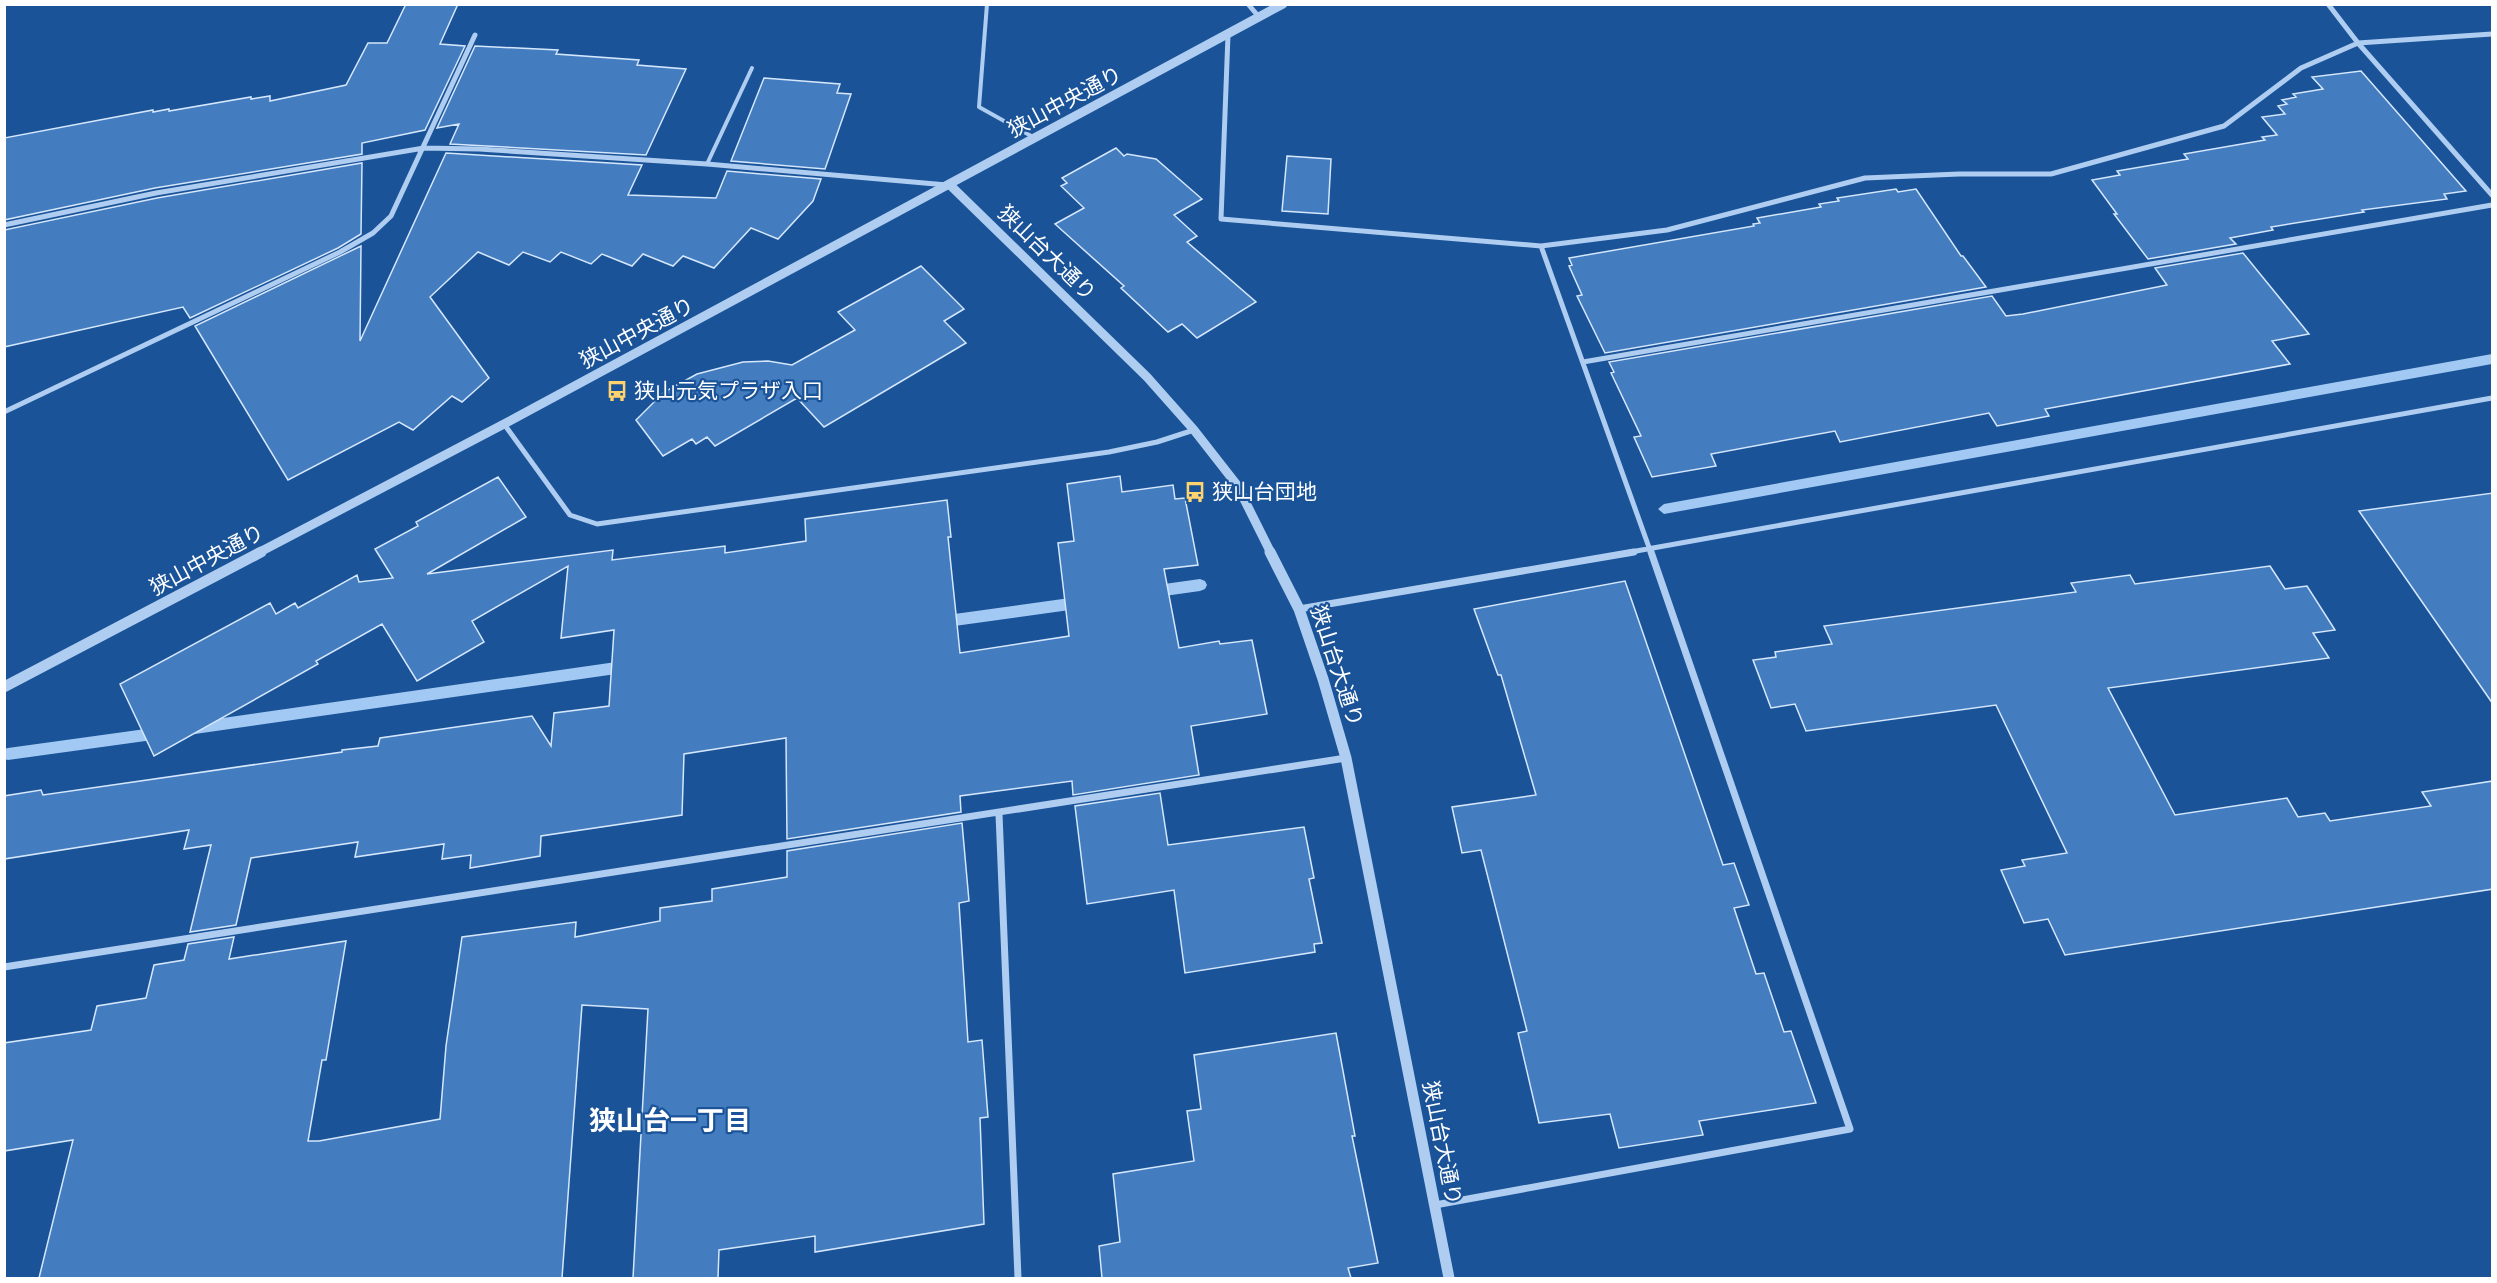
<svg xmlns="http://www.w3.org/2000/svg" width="2497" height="1283" viewBox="0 0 2497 1283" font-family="'Work Sans','Noto Sans JP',sans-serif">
  <rect width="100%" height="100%" fill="#1a5398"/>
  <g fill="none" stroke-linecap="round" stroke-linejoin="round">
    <path fill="#a1c9f3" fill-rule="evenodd" d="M2492,354v10l-828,150 -6,-5 6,-5z
      M1200,579l5,2 2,4 -2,4 -5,2 -50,7 -5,-2 -2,-4 2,-4 5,-2z
      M1084,596l5,2 2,4 -2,4 -5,2 -144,20 -5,-2 -2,-4 2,-4 5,-2z
      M630,660l5,2 2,4 -2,4 -5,2 -442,63 -5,-2 -2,-4 2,-4 5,-2z
      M160,727l5,2 2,4 -2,4 -5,2 -152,21 -4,-1v-10l4,-1z"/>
  </g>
  <path fill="#437cbf" stroke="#d5e7fc" stroke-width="1.5" d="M406,4h52l-18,40 25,2 -40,84 -63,13v11l-207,34 -151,32v-82l149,-28v2l16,-3v2l82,-14v2l19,-3v5l76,-16 22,-42h19z
    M475,46l83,4 -2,4 83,6 -2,5 49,4 -40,86 -196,-11 9,-20 -22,4z
    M2361,71l105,120 -22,3 3,5 -85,11 2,2 -93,15 2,3 -43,8 6,6 -88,15 -34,-45h3l-25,-34 28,-5 -3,-4 71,-12 -4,-5 81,-14 -3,-3 15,-2 -15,-18 23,-3 -7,-8 9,-2 -5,-4 14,-3 -3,-3 30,-5 -11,-12z
    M764,78l76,6 -3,9 14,1 -26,75 -94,-8z
    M1116,148l8,8 3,-2 29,5 46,40 -28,16 23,21 -10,6 69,60 -59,36 -15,-14 -14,8 -47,-44 3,-2 -69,-62 29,-16 -23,-22 6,-3 -5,-5z
    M446,153l196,12 -14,30 88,3 11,-27 94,8 -8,22 -35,38 -27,-11 -37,40 -31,-12 -10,10 -30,-12 -11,12 -30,-12 -11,10 -30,-12 -11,10 -27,-10 -14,13 -31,-13 -48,45 59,81 -27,24 -10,-6 -39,34 -14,-8 -111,58 -93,-154 166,-80 -1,95z
    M1287,156l44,3 -3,55 -46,-3z
    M362,163l-1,71 -23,14 -148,70 -7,-11 -179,40v-117l153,-32z
    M1896,189l2,3 18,-3 45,67h2l23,31 -381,66 -28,-57 5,-1 -13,-29 3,-1 -3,-7 185,-32 -1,-2 7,-1 -3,-5 64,-11 -2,-3 20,-3 -2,-3z
    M2243,253l66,81 -37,7 18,23 -245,45 4,7 -52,10 -8,-13 -149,29 -5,-11 -124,23 5,12 -64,11 -18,-40 7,-1 -30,-63 3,-1 -5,-10 383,-66 14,20 17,-2 144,-29 -12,-17z
    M921,266l43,43 -20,12 22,22 -142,84 -27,-29 -82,48 -8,-9 -11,7 -4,-5 -29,17 -27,-36 28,-28 33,-18 46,-12 25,-1 24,4 63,-35 -17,-18z
    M1120,476l2,16 51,-7 2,14 10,-1 13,67 -34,4 15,79 40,-7 1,3 32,-4 15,74 -76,12 8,49 -126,20 -1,-14 -112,15 1,16 -174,27 -1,-101 -102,16 -2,61 -141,21 -1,20 -70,12 1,-13 -29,4 2,-15 -89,13 3,-15 -107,16 -15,67 -46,7 21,-87 -27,4 5,-19 -185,29v-63l37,-6 2,5 299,-43v-2l36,-4 2,-8 152,-22 19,30 3,-33 55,-7 5,-76 -53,8 7,-72 -96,55 12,21 -67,39 -35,-57 -66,37 2,3 -164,92 -34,-72 150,-81 6,11 19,-11 3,5 59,-33 2,7 34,-4 -18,-29 43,-23 -2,-4 82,-45 28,40 -99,57 186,-24 -1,10 113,-14v7l81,-12 -1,-22 142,-19 4,37h-3l12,116 109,-17 -11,-93 16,-2 -7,-57z
    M2493,493v211l-134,-193z
    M2270,566l15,23 22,-3 28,44 -22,3 16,25 -221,30 67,127 112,-17 11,19 27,-4 5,8 101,-15 -9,-14 71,-11v108l-428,66 -17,-36 -24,4 -23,-53 24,-4 -3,-6 45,-7 -71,-148 -190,26 -11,-27 -24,4 -18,-48 23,-3 -1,-5 57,-8 -8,-18 252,-34 -5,-9 59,-8 5,9z
    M1625,581l98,284 11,-2 15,42 -15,3 22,66 8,-1 20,59 7,-1 25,72 -117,18 4,14 -84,13 -9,-34 -71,9 -21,-90 9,-2 -46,-181 -19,3 -10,-46 84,-12 -35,-120h-3l-24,-66z
    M1160,793l8,52 136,-18 10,51 -5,1 13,64 -8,1 1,8 -130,21 -11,-83 -87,14 -12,-98z
    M962,823l7,78 -10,2 9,139 14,-2 6,77 -8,1 4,106 -169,28v-16l-96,14 -1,28h-85l15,-269 -66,-4 -20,273h-523l34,-138 -69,11v-108l87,-13 6,-24 49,-8 8,-33 30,-5 4,-16 46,-7 -5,22 117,-18 -20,119h-4l-14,81h11l121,-22 6,-73 16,-109 114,-15 -1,15 85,-16v-13l52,-7v-12l75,-12v-26z
    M1336,1033l19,103h-3l26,127 -30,5 3,10h-249l-3,-32 21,-4 -7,-68 81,-13 -7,-50 14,-2 -7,-54z"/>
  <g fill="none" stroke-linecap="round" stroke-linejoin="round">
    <path stroke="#aecdf1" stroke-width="4" d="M987,4l-8,103 54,30
      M707,164l45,-96"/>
    <path stroke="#aecdf1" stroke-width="5" d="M1248,4l11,13
      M2328,4l30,39 134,152
      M1228,35l-7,184 320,27 126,-16 198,-52 94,-4h92l173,-48 77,-58 57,-25 134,-9
      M4,225l152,-32 268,-45 55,1 228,15 240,21
      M1541,246l110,307
      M1583,362l909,-157
      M4,412l336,-160 33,-19 18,-17 84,-181
      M504,424l66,91 27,9 512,-72 48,-10 37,-12
      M1625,553l867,-155"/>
    <path stroke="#aecdf1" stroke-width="7" d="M1299,609l335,-57
      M999,814l19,464
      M4,967l1342,-209
      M1435,1205l415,-76 -199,-577"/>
    <path stroke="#aecdf1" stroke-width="9" d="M950,185l197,192 47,53 43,55 34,68
      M258,553l246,-129 779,-420"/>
    <path stroke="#aecdf1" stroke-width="11" d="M1270,552l29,57 24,70 23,79 103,520
      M4,687l257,-135"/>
  </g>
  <defs>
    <symbol id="bus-bare" viewBox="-9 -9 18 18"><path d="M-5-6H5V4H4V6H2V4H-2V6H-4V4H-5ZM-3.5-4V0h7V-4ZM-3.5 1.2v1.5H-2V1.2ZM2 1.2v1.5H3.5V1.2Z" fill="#ffd36e" stroke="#1a5398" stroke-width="2.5" paint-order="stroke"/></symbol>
  </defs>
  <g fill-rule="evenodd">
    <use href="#bus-bare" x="602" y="376" width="30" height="30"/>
    <use href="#bus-bare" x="1180" y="477" width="30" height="30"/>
  </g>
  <g text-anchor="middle" stroke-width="4.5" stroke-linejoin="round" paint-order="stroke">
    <g font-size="21" fill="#fff" stroke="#1a5398">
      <text transform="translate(1065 102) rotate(-28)" y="7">狭山中央通り</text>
      <text transform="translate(1047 253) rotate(44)" y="7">狭山台大通り</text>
      <text transform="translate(637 333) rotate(-28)" y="7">狭山中央通り</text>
      <text transform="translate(207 560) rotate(-28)" y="7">狭山中央通り</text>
      <text transform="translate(1337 666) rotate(72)" y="7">狭山台大通り</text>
      <text transform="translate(1442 1143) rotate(79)" y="7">狭山台大通り</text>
    </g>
    <g font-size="21" fill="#fff" stroke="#1a5398" text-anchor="start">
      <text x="634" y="398">狭山元気プラザ入口</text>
      <text x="1212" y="499">狭山台団地</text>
    </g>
    <g font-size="27" font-weight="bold" fill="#fff" stroke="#1a5398">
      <text x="670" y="1130">狭山台一丁目</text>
    </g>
  </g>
  <rect width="2497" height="1283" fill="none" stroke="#ffffff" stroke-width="12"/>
</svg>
